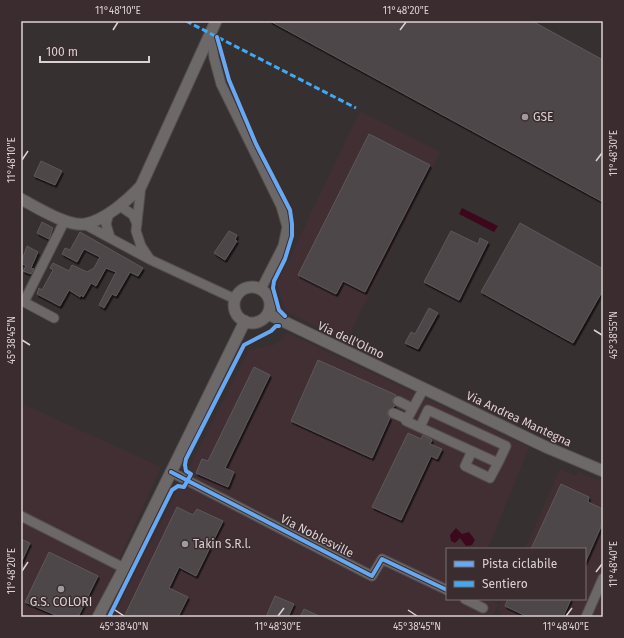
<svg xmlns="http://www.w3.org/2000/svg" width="624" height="638" viewBox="0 0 624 638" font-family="'Fira Sans',sans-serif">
  <defs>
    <filter id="shadow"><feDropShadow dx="1.5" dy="2.5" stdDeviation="0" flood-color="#0009"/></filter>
  </defs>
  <rect width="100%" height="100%" fill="#363031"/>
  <path fill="#422f34" d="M360,111l80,41 -94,189 -61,-30 -8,-27z
    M288,333l241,114 -41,102h-41v50h41l11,5 -7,13h-379l136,-267 25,-5z
    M21,403l140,64 -61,135 -10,15h-69z
    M560,469l16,7 3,-4 24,10v135h-104l3,-5 -4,-2 4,-11h83v-50h-60z"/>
  <path fill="#3b081c" d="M462,208l36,18 -4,6 -35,-18z
    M456,528l6,6 7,-2 6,8 -3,5 -6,1 -6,-8 -5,5 -4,-2 -1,-6z"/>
  <path fill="#4d4748" stroke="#5d5859" filter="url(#shadow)" d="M270,21h262l71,39v142z
    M369,134l61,31 -65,127 -22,-11 -7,13 -38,-19z
    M41,161l21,10 -7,14 -21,-9z
    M42,222l11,6 -4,11 -12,-6z
    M520,223l83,46v21l-30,53 -92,-51z
    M229,231l8,4 -2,5 2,1 -12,19 -11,-7z
    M451,231l27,13 2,-6 8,4 -29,58 -35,-18z
    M80,232l63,36 -5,8 -8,-4 -14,24 -4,-2 -8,14 -5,-3 17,-33 -10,-4 -10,18 -5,-3 -8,14 -2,-2 -1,2 -11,-7 -9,16 -23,-12 2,-6 3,2 11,-20 -3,-2 3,-5 16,8 3,-6 15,7 7,-4 6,-11 -16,-8 -7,13 -15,-8 3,-6 5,2z
    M27,246l11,6 -7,16 3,1 -3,5 -8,-3 3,-5 -5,-3z
    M429,308l9,5 -20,36 -13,-6 6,-11 4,2z
    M318,360l78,35 -4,6 3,5 -7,4 -1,4 3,4 -18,40 -81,-37z
    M254,367l16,8 -45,93 9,4 -6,15 -32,-14 6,-14 6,2z
    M408,433l13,6 2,-4 9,5 -2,4 12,5 -5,10 -6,-3 -30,64 -29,-13z
    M561,484l28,13 -1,5 15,7v13l-18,41v-14h-54z
    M177,507l16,8 4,-6 26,12 -27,55 -17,-9 -10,21 19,9 -10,20h-54z
    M21,539l9,4 -9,20z
    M49,552l49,24 -20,41h-18l-35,-15z
    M275,596l19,8 -6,13h-22z
    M508,599h63l-8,18h-35l-23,-11z
    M304,609l17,8h-21z"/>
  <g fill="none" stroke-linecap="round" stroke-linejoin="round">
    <defs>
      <path id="minor" d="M211,33l3,25 7,26 60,122 6,21 -4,19 -22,43
        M141,186l-5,45 5,15 8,12
        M120,206l13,9 4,9
        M109,213l-3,11 4,13
        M84,224l67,36 84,39
        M54,318l-30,-16 41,-82
        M398,401l14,7
        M393,413l14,6
        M420,427l8,-17 78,36 -8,17c-31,-14 -61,-28 -92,-42l18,-33
        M472,451l-7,15 25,12 8,-15
        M171,472l201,104 10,-17 65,31
        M21,516l103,52
        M465,599l18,9
        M586,617l17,-39"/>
      <path id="major" d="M21,199c15,8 47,28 64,25 20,-4 42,-23 56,-38l75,-165
        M234 305a18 18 0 1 1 36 0a18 18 0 1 1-36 0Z
        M268,314l278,133 57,24
        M98,617l26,-49 121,-247"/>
    </defs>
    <use href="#minor" stroke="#534e4f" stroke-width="11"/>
    <use href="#major" stroke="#534e4f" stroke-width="13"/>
    <use href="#minor" stroke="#6c6868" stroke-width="9"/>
    <use href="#major" stroke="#6d6969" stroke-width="11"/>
    <path stroke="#3fa9f5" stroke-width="3" stroke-dasharray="6 3" stroke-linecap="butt" d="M186,21l170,87"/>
    <defs>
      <path id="cycleway" d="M217,37l12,43 27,64 34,66 2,14v12l-7,23 -11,22 -1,7 6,22 6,6
        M171,472l201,104 10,-17 65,31
        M109,617l63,-127 6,-4 6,1 7,-13 -5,-3 -1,-6 1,-6 58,-114 27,-14 5,-5h3"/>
    </defs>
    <use href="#cycleway" stroke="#3a2c2f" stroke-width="6"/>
    <use href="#cycleway" stroke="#66a8f1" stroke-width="4"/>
  </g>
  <path fill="none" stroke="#dbd1d3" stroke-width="1.5" d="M113,30l5,-8M400,30l6,-8M22,160l6,-9M596,161l6,-8M594,330l8,5M22,340l8,5M22,571l6,-9M596,572l6,-8M115,610l9,6M408,610l9,6M278,616l6,-8M566,616l6,-8"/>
  <g fill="#a1999a" stroke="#3a2c2f" stroke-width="1.5">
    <circle cx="525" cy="117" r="4"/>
    <circle cx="185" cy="544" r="4"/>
    <circle cx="61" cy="589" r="4"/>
  </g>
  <g text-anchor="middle" stroke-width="3" stroke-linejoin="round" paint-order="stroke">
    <g font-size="12" fill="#dbd1d3" stroke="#3a2c2f" text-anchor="start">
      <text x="533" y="121">GSE</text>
      <text x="193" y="548">Takin S.R.l.</text>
      <text x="61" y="606" text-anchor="middle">G.S. COLORI</text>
    </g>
    <g font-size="12" fill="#dbd1d3" stroke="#3a2c2f">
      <text transform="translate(351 340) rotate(25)" y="4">Via dell'Olmo</text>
      <text transform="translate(519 419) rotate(25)" y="4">Via Andrea Mantegna</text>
      <text transform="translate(317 536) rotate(27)" y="4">Via Noblesville</text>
    </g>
  </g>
  <rect width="624" height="638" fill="none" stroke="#3a2c2f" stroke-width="44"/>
  <rect x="446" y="548" width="140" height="52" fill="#3a2c2f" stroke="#7a6e71"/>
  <rect x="454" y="561" width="20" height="6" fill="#66a8f1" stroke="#7a6e71"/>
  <text x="482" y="568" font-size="12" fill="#dbd1d3">Pista ciclabile</text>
  <rect x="454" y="581" width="20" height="6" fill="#3fa9f5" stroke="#7a6e71"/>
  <text x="482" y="588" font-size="12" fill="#dbd1d3">Sentiero</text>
  <path d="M40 56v6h109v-6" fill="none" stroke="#dbd1d3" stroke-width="2"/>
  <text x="46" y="56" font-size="12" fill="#dbd1d3" stroke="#3a2c2f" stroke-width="3" paint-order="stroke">100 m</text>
  <rect x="22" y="22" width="580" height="594" fill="none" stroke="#dbd1d3" stroke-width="1.5"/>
  <g font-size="10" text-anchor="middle" fill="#dbd1d3">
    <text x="118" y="14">11°48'10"E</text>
    <text x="406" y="14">11°48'20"E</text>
    <text transform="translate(613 153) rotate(-90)" y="4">11°48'30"E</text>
    <text transform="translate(11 160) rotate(-90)" y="4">11°48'10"E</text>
    <text transform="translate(613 335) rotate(-90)" y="4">45°38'55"N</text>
    <text transform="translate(11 340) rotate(-90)" y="4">45°38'45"N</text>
    <text transform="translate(613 564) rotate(-90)" y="4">11°48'40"E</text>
    <text transform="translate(11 571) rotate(-90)" y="4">11°48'20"E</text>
    <text x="124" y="630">45°38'40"N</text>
    <text x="278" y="630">11°48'30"E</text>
    <text x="417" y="630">45°38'45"N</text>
    <text x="566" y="630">11°48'40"E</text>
  </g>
</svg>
